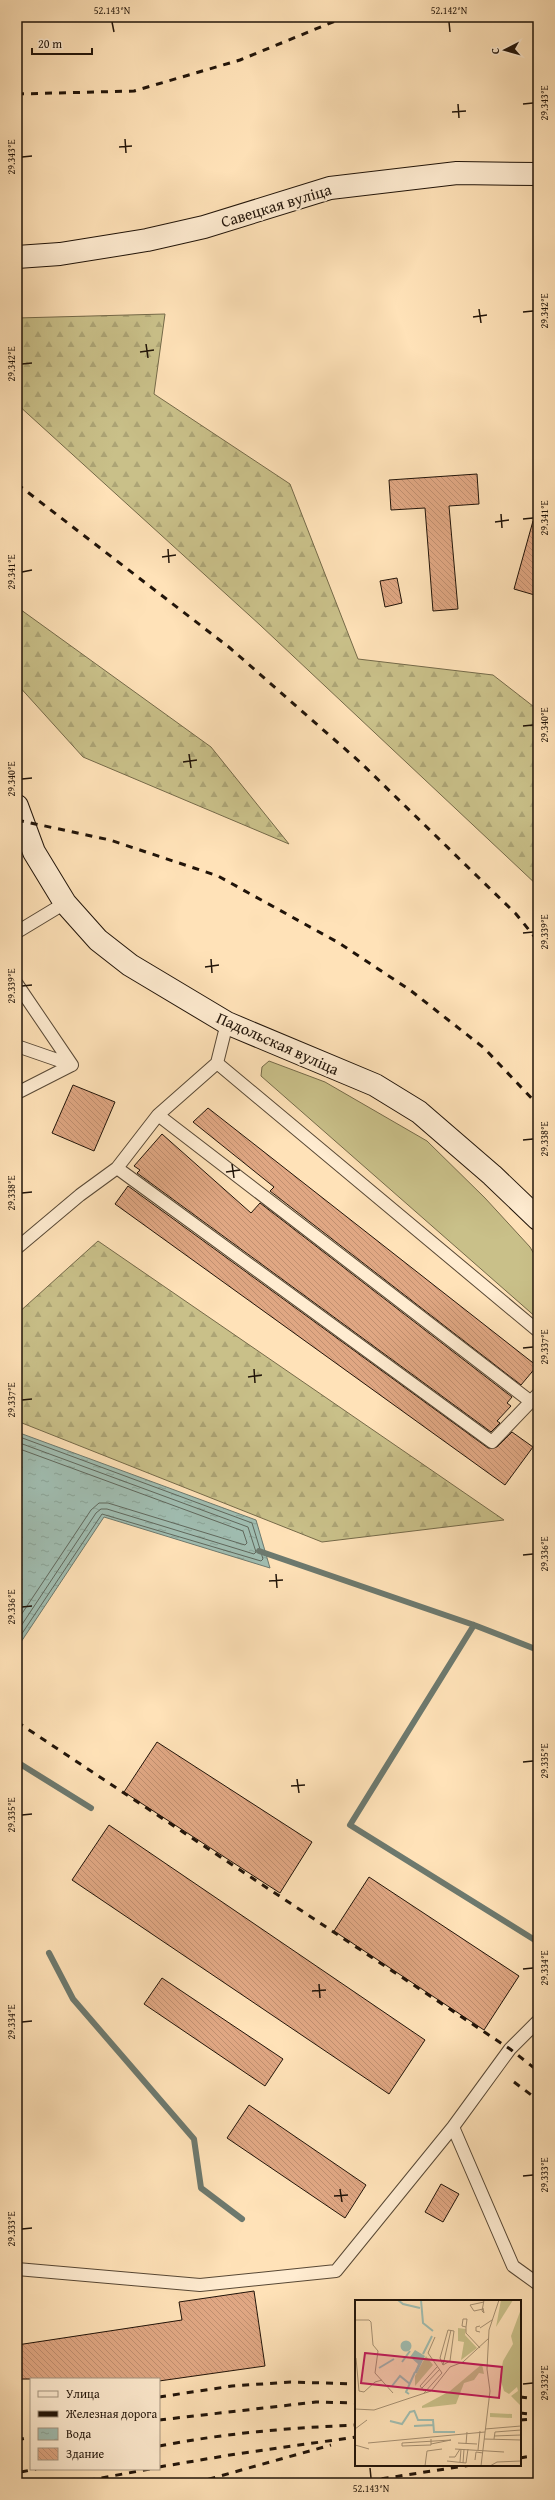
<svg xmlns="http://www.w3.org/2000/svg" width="555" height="2500" viewBox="0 0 555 2500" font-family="'Gentium Book Plus',serif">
  <defs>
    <pattern id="forest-firs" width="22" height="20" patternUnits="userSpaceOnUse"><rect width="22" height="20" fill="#c9c089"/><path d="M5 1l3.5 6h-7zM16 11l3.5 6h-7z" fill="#aca475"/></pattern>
    <pattern id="water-ripples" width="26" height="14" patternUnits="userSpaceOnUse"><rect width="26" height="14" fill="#a0bdb1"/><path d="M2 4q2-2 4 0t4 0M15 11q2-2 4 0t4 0" fill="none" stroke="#8aa297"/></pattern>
    <pattern id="building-back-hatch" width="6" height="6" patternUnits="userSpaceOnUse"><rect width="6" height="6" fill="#e0a783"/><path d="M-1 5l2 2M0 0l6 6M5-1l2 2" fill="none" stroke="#c08f70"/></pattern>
  </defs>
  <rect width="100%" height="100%" fill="#ffe2b8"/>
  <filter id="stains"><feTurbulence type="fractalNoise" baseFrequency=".005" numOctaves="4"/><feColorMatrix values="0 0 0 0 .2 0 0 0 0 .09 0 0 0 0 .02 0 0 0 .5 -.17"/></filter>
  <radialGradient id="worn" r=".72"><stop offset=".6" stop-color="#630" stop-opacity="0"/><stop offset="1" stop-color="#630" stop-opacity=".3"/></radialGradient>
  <path fill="#c9c089" stroke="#756a49" d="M269,1061l56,21 102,59 58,57 45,49 8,14v58l-277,-243 1,-9z"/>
  <path fill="url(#forest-firs)" stroke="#756a49" d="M165,314l-11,80 136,90 68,175 135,16 45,35v176l-278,-261 -243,-221v-86z
    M17,607l194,140 78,97 -206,-87 -66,-73z
    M98,1241l406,279 -182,22 -305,-121v-107z"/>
  <path fill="url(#water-ripples)" stroke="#6d796e" d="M17,1432l239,88 14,48 -166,-51 -87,131z"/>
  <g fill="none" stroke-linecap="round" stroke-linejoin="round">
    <path stroke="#60685d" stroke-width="1" d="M17,1436l235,87 11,36 -2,2 -159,-47 -85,127
      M17,1442l231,85 8,25 -2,2 -147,-45h-6l-5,4 -79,119
      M17,1448l226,83 4,12 -2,2 -137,-42h-9l-8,7 -74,111"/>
    <path stroke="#6d796e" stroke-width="6" d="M259,1551l215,74 64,25
      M474,1625l-124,200 188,117
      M17,1762l74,46
      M49,1953l24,46 121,140 7,49 41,31"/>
  </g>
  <path fill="url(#building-back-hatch)" stroke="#211409" d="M477,474l2,30 -30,2 9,103 -25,2 -8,-103 -34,2 -2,-30z
    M533,521l5,1v74l-24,-7z
    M397,578l5,25 -17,4 -5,-26z
    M73,1085l42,17 -21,49 -42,-18z
    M208,1108l329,258 -16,19 -251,-194 4,-4 -81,-65z
    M162,1134l89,79 9,-10 252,194 -5,6 4,3 -14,15 3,2 -9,9 -354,-259 3,-3 -6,-4z
    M128,1186l360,262 9,-1 15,-15 21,15 -28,38 -390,-281z
    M157,1742l155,100 -32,51 -156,-101z
    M109,1825l316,215 -36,54 -317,-214z
    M369,1877l150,99 -35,54 -150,-99z
    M162,1978l121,81 -18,27 -121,-82z
    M249,2105l117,80 -21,33 -118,-80z
    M441,2184l18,10 -16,28 -18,-10z
    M254,2291l11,75 -106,15v-2h-142v-34l165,-25 -3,-18z"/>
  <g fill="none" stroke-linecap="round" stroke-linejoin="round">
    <defs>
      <path id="service" d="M17,932l48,-29
        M17,984l55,81 -55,28
        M17,1046l55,19
        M217,1063l10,-40
        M158,1115l372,286
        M117,1168l375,274 46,-48
        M17,1248l63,-53 37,-27 41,-53 59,-52 321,268
        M453,2127l60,139 25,18
        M17,2269l183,16 136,-14 117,-144 57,-78 28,-28"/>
      <path id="secondary" d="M17,257l43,-3 87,-14 57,-13 126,-39 127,-15 81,1
        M17,806l17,46 31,51 33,37 32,25 97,58 148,62 44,27 73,63 46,44"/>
    </defs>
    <use href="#service" stroke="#584835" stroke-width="14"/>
    <use href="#secondary" stroke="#211409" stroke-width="24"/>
    <use href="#service" stroke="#ffecd1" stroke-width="12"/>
    <use href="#secondary" stroke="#ffecd1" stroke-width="22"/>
    <path stroke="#211409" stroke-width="3" stroke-dasharray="7 7" stroke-linecap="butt" d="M17,94l117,-3 106,-31 105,-43
      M17,484l213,164 131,115 155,151 22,27
      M17,820l93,20 108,36 121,67 71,47 74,58 54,57
      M17,1722l493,327 28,22
      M514,2082l24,18
      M159,2397l73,-11 59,-4 65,2
      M520,2397l18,2
      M520,2413l18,2
      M159,2420l157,-18 40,1
      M520,2420l14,-1
      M17,2440l14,-3
      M159,2446c68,-13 128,-18 197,-21
      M520,2458l18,-3
      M159,2467l77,-13 120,-17
      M21,2472l15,-3
      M74,2483l76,-14
      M195,2483l136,-38
      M354,2483l117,-18"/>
  </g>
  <path fill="none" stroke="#211409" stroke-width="1.5" d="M112,22l2,10M449,22l1,10M458,104l1,14M523,104l10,-1M452,112l14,-1M125,139l1,14M119,147l13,-1M22,157l10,-1M479,309l2,14M523,312l10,-1M473,317l14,-2M146,344l2,14M140,352l14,-2M22,364l10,-1M501,514l1,14M523,519l10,-1M495,522l14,-2M168,549l1,14M162,557l14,-2M22,572l10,-2M523,726l10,-1M189,754l2,14M183,762l14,-2M22,779l10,-1M523,933l10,-1M211,959l1,14M205,967l14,-2M22,986l10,-1M523,1140l10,-1M232,1164l2,14M226,1172l14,-2M22,1193l10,-1M523,1348l10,-1M254,1369l1,14M248,1377l14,-2M22,1400l10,-1M523,1555l10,-1M276,1574l1,14M269,1581l14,-1M22,1607l10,-1M523,1762l10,-1M297,1779l2,14M291,1786l14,-1M22,1815l10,-1M523,1969l10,-1M319,1984l1,14M312,1991l14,-1M22,2022l10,-1M523,2176l10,-1M340,2189l2,13M334,2196l14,-1M22,2229l10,-1M523,2384l10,-1M370,2468l1,10"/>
  <g text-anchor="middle" stroke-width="4" stroke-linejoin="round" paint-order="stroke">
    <g font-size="16" fill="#211409" stroke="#ffecd1">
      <text transform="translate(276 205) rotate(-17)" y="6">Савецкая вуліца</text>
      <text transform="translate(278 1043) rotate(24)" y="6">Падольская вуліца</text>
    </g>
  </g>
  <g transform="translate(355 2300)">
    <rect width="166" height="166" fill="#ffe2b8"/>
    <path d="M146,0h12l-17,27zM166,9v97l-10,-10 7,-5 -1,-4 -8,7 -5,-3 -4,-13 3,-17 10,-17 -2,-8zM103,28l8,1 -1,6 12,13 -16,12 3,-18 -6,-1zM71,56l7,9 -18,21v-10zM127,64l2,10 -5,-1 -5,7 -10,3 -8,21 -34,4v-2l28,-15z" fill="#c9c089"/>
    <path d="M135,113l22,1v4l-22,-1z" fill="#c9c089"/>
    <path d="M45.5 46a5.5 5.5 0 1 1 11 0a5.5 5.5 0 1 1-11 0ZM60,50l10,6 -8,17h-3l4,-9 -8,-7z" fill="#a0bdb1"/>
    <path fill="none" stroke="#a0bdb1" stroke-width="2" d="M43,0l5,4 17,4M66,0l2,23 10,8M68,54l9,-18M47,62l8,-11M24,68l15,-9M37,86l8,-10 10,8M54,94l-3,-2 9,-20M59,110l4,10h15l1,12h21M35,121l12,3 8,-12 4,-1M59,126l19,-1"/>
    <path fill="none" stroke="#a69072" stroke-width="1" d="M128,8l1,5 -2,-2 2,-11M128,9l-9,2 -4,-6 14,-3M0,20h14l2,2 2,23 5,6 -3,22 18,20M111,27l-4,-1 1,-7h4l-1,8v6l14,15M125,28l12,-8M93,30l6,1 -4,30 -7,4 -3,-7zM125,32l-4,-1v-4l4,-1M1,58l3,33 5,1 11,-10 7,-2M88,65l8,-35M67,88l18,-19M69,91l-4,-5 17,-19M69,93l18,-20 -14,-20 7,-16M0,109l19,1 57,-19 19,-24 13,-5 26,-24M0,129l12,-9M130,129l36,-3M139,136l27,-1M129,139l37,1M139,139l1,-7 26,-2M13,143l117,-11M47,143l49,-3M47,143v3l29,-1v-6M103,143l19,1M76,144l20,-4M111,144l1,-12M0,145l14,4M100,149l49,3M123,150l2,-19M94,157h6l5,-8M120,160l1,-8 7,1M92,161l19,2 2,-14M105,162l1,-13M108,163l1,-14M70,166l2,-15 15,-2M126,166l9,-75 -3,-22 2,-39 10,-30M135,166l7,-4 24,-1"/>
    <path fill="#c2185b" fill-opacity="0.15" stroke="#c2185b" stroke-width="2" d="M10,53l137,14 -3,31 -138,-15z"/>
    <rect width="166" height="166" fill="none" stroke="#211409" stroke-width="2"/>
  </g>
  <rect width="555" height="2500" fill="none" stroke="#ffe2b8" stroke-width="44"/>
  <rect x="30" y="2378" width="130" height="92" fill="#ffecd1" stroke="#a69681"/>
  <rect x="38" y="2391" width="20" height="6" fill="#ffecd1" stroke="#a69681"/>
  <text x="66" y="2398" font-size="12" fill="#211409">Улица</text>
  <rect x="38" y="2411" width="20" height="6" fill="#211409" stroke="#a69681"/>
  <text x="66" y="2418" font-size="12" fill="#211409">Железная дорога</text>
  <rect x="38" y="2428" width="20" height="12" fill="url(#water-ripples)" stroke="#a69681"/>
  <text x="66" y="2438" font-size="12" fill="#211409">Вода</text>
  <rect x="38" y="2448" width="20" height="12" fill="url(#building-back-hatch)" stroke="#a69681"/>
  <text x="66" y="2458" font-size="12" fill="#211409">Здание</text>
  <g transform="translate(505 50) rotate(264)" stroke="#ffecd1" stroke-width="3" paint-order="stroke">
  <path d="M0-3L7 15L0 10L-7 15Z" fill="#211409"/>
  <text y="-6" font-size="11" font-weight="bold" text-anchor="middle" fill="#211409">С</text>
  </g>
  <path d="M32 48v6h60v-6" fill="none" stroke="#211409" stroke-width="2"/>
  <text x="38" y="48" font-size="12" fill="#211409" stroke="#ffecd1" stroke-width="3" paint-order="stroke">20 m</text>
  <rect x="22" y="22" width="511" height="2456" fill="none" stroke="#211409" stroke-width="1.5"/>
  <g font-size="10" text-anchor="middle" fill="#211409">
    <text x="112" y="14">52.143°N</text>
    <text x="449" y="14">52.142°N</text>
    <text transform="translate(544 103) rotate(-90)" y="4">29.343°E</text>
    <text transform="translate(11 157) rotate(-90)" y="4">29.343°E</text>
    <text transform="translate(544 311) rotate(-90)" y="4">29.342°E</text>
    <text transform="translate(11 364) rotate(-90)" y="4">29.342°E</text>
    <text transform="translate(544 518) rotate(-90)" y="4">29.341°E</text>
    <text transform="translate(11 572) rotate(-90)" y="4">29.341°E</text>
    <text transform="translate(544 725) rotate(-90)" y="4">29.340°E</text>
    <text transform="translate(11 779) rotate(-90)" y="4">29.340°E</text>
    <text transform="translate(544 932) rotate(-90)" y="4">29.339°E</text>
    <text transform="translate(11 986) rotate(-90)" y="4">29.339°E</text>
    <text transform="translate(544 1139) rotate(-90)" y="4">29.338°E</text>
    <text transform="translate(11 1193) rotate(-90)" y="4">29.338°E</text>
    <text transform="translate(544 1347) rotate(-90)" y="4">29.337°E</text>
    <text transform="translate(11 1400) rotate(-90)" y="4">29.337°E</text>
    <text transform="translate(544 1554) rotate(-90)" y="4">29.336°E</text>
    <text transform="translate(11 1607) rotate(-90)" y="4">29.336°E</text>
    <text transform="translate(544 1761) rotate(-90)" y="4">29.335°E</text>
    <text transform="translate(11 1815) rotate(-90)" y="4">29.335°E</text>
    <text transform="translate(544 1968) rotate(-90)" y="4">29.334°E</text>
    <text transform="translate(11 2022) rotate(-90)" y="4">29.334°E</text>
    <text transform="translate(544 2175) rotate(-90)" y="4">29.333°E</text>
    <text transform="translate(11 2229) rotate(-90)" y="4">29.333°E</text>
    <text transform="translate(544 2383) rotate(-90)" y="4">29.332°E</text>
    <text x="371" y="2492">52.143°N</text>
  </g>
  <rect width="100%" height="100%" filter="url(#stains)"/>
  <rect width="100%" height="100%" fill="url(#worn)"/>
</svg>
